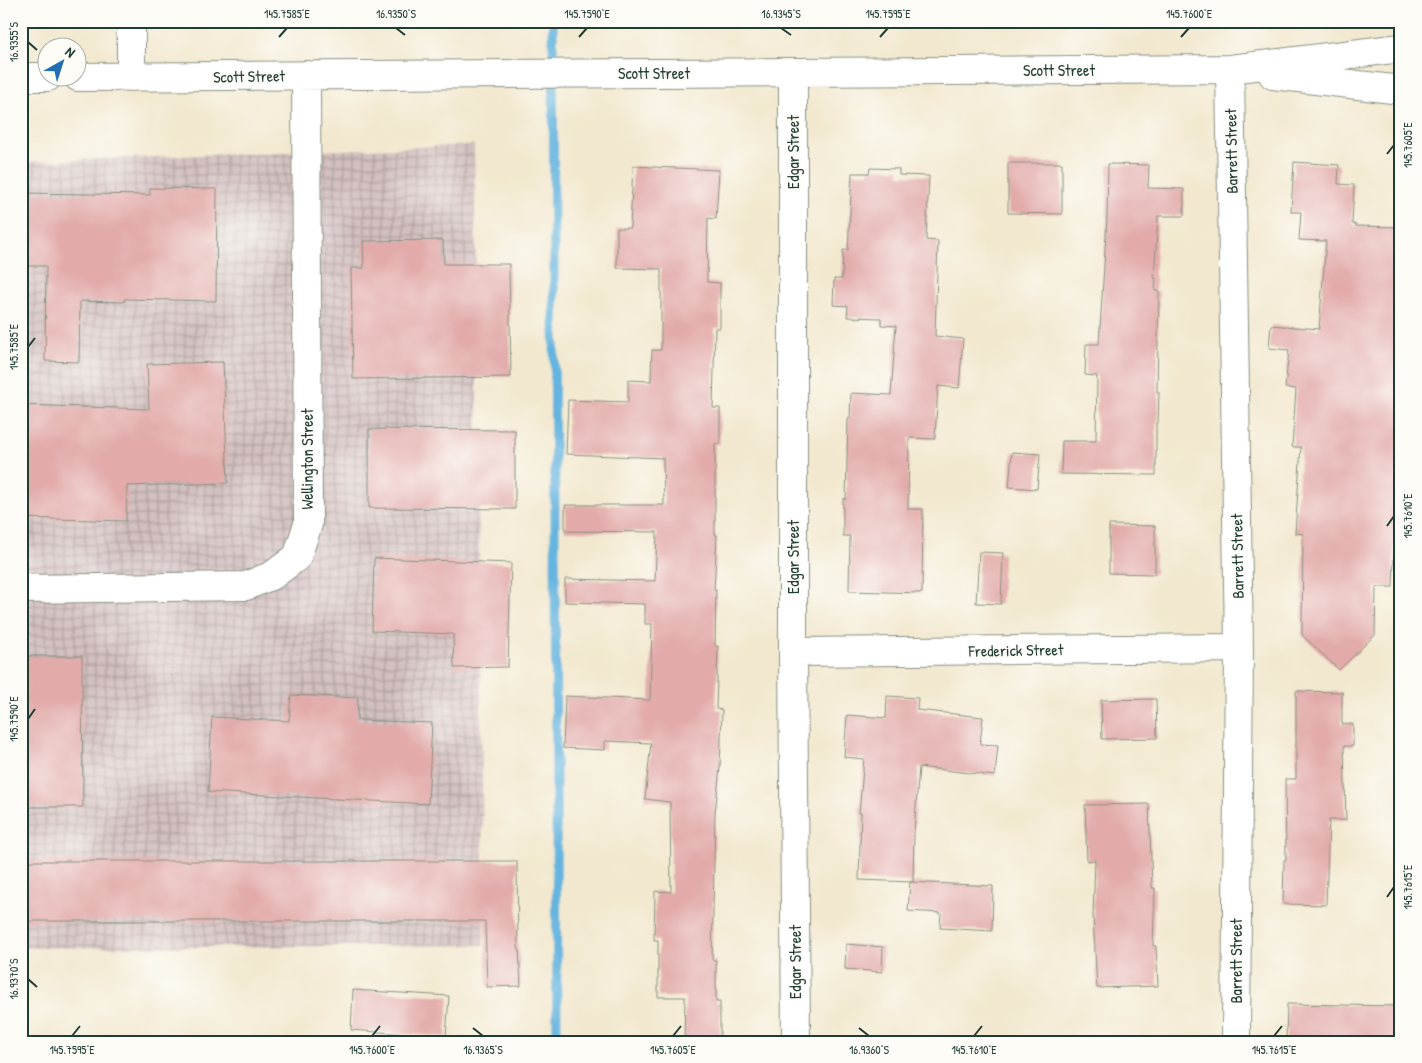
<svg xmlns="http://www.w3.org/2000/svg" width="1422" height="1063" viewBox="0 0 1422 1063" font-family="'Patrick Hand',sans-serif">
  <defs>
    <pattern id="industrial-grid" width="8" height="8" patternUnits="userSpaceOnUse" patternTransform="scale(1.25)"><rect width="8" height="8" fill="#d2bfbf"/><path d="M0 4h8M4 0v8" fill="none" stroke="#aa9c9c"/></pattern>
  </defs>
  <rect width="100%" height="100%" fill="#fdfcf7"/>
  <filter id="ink" filterUnits="userSpaceOnUse"><feTurbulence type="fractalNoise" baseFrequency=".02" numOctaves="2"/><feDisplacementMap in="SourceGraphic" scale="10" xChannelSelector="R" yChannelSelector="G"/><feConvolveMatrix kernelMatrix="1 2 1 2 8 2 1 2 1" color-interpolation-filters="sRGB"/></filter>
  <filter id="wash" filterUnits="userSpaceOnUse"><feTurbulence type="fractalNoise" baseFrequency=".0096" numOctaves="4" result="noise"/><feDisplacementMap in="SourceGraphic" scale="20" xChannelSelector="R" yChannelSelector="G"/><feGaussianBlur stdDeviation="1.12" result="paint"/><feColorMatrix in="noise" values="0 0 0 0 0 0 0 0 0 0 0 0 0 0 0 0 0 1.4 0 .05"/><feComposite in="paint" operator="in"/></filter>
  <g filter="url(#wash)">
    <rect width="100%" height="100%" fill="#f2e8cf"/>
    <path fill="url(#industrial-grid)" d="M474,145l10,800 -463,3v-786z"/>
    <g fill="none" stroke-linecap="round" stroke-linejoin="round">
      <path stroke="#63b4de" stroke-width="9" d="M553,21l4,1021"/>
    </g>
    <g id="blocks">
      <path fill="#e2abaa" d="M1294,162l45,3 -1,19 16,1 -2,39h3v2l46,1v236h-4l-4,124h-17l-1,48 -36,35 -37,-35 1,-101 -8,-1 6,-86h-9l4,-58 -11,-1 4,-38 -20,-2 2,-23 48,4 7,-88 -27,-1 2,-28h-10z
        M1008,163h54v51l-54,-1z
        M1108,164l41,1 -1,23 36,1v27h-26l-4,62h2l-1,13h4l-2,101h2l-1,31h-2v52l-95,-1 1,-33h34l1,-65 -12,-1 1,-31h13l8,-126z
        M633,166l86,4 -3,49 -8,-1 -1,64 13,1v45h-5l-2,80h7v36h-5v91h2l-3,55h2l-1,56h3l-2,63 6,1 -2,58 -5,45 -3,147h4v42h4v40h-36l1,-45h-27v-57h-4l1,-49 16,1 -1,-90 -25,-3 6,-56 -46,-2v9l-42,-2 2,-52 85,4 2,-76h-7v-20l-80,-2v-23l90,2 2,-49 -92,-1v-26h99l-1,-47 -97,-4 2,-54 60,2v-22l23,1 1,-31h9v-81l-44,-1v-40h13z
        M870,168l29,1v6l30,1 -3,64 12,1 -3,95 28,3 -4,49 -21,-2 -3,53 -26,-1 -1,71h15l-1,84 -73,-2 1,-55h-7v-37h3l2,-80h2l1,-26 40,2 5,-69 -15,-1v-7l-34,-1 1,-11 -15,-1 1,-26h8l1,-29h5l4,-77h17z
        M150,188l67,1 -1,112 -92,-2v3l-44,-1 -1,61 -34,-1 1,-95h-25v-73l129,2z
        M443,240l1,24h65l2,113 -158,2 -2,-111h13l-1,-27z
        M223,362l5,121 -101,3 -1,35 -105,-3v-113l128,4 -2,-45z
        M369,429l146,1v79l-146,-1z
        M1012,452l28,2 -3,35 -28,-2z
        M1109,525l46,1v48l-46,-1z
        M979,552l24,1 -2,51 -25,-1z
        M374,558l137,5 -3,104 -54,1 -1,-34 -81,-3z
        M21,656h61l1,151h-62z
        M1296,691l46,1v32h11v22h-9l2,74h-17l-3,85 -43,-1 1,-44h2l-1,-81h11z
        M291,695l67,3 -1,22 75,3 -4,81 -220,-12 4,-75 77,4z
        M887,696l31,2 -1,12 66,7 -3,27 18,1 -3,31 -76,-9 -5,65 -1,50 -54,-2 2,-67h-2l5,-54 -20,-2 3,-42 39,3z
        M1156,699l1,39 -55,1 -1,-39z
        M1149,804l3,84h3l-2,58h3l2,40 -61,2 -4,-72 2,-56 -8,1 -2,-56z
        M21,861h496l1,87h1l2,38 -34,1 -2,-66h-464z
        M910,882l83,4 -1,45 -52,-3 1,-15 -33,-2z
        M846,944l37,3 -1,25 -37,-3z
        M353,990l96,6 -3,41 -95,-7z
        M1287,1004l112,2v36h-113z"/>
    </g>
  </g>
  <g filter="url(#ink)">
    <use href="#blocks" fill-opacity="0" stroke="#889282" stroke-width="1"/>
    <g fill="none" stroke-linecap="round" stroke-linejoin="round">
      <defs>
        <path id="minor" d="M131,21v56
          M1230,69l9,579 -3,394
          M793,72v580l3,390
          M1273,75l128,15
          M21,77h27
          M78,77l1152,-8 171,-21
          M21,589l225,-3 27,-11 24,-18 11,-33 -2,-449
          M793,652l446,-4"/>
      </defs>
      <use href="#minor" stroke="#889282" stroke-width="30"/>
      <use href="#minor" stroke="#fff" stroke-width="28"/>
    </g>
  </g>
  <path fill="none" stroke="#1f3d34" stroke-width="2" d="M396,28l9,7M781,28l10,7M279,37l8,-9M579,37l8,-9M880,37l8,-9M1181,37l8,-9M28,42l9,8M1387,154l7,-9M28,347l7,-9M1387,526l7,-10M28,719l7,-10M1387,897l7,-10M28,979l9,8M473,1028l10,8M859,1028l10,8M72,1036l8,-10M372,1036l8,-10M673,1036l8,-10M974,1036l8,-10M1274,1036l8,-10"/>
  <g text-anchor="middle" stroke-width="4" stroke-linejoin="round" paint-order="stroke">
    <g font-size="16" fill="#1f3d34" stroke="#fdfcf7">
      <text x="1059" y="76">Scott Street</text>
      <text x="654" y="79">Scott Street</text>
      <text transform="translate(249 76) rotate(-1)" y="6">Scott Street</text>
      <text transform="translate(1231 151) rotate(-91)" y="6">Barrett Street</text>
      <text transform="translate(793 152) rotate(-90)" y="6">Edgar Street</text>
      <text transform="translate(307 459) rotate(-90)" y="6">Wellington Street</text>
      <text transform="translate(1237 556) rotate(-91)" y="6">Barrett Street</text>
      <text transform="translate(793 557) rotate(-90)" y="6">Edgar Street</text>
      <text transform="translate(1016 650) rotate(-1)" y="6">Frederick Street</text>
      <text transform="translate(1236 961) rotate(-90)" y="6">Barrett Street</text>
      <text transform="translate(795 962) rotate(-90)" y="6">Edgar Street</text>
    </g>
  </g>
  <rect width="1422" height="1063" fill="none" stroke="#fdfcf7" stroke-width="55"/>
  <g transform="translate(62 62) rotate(39)"><circle r="24" fill="#fdfcf7" stroke="#a4b0a9"/>
  <path d="M0-4L9 19L0 12L-9 19Z" fill="#1f6fb2"/>
  <text y="-8" font-size="14" font-weight="bold" text-anchor="middle" fill="#1f3d34">N</text>
  </g>
  <rect x="28" y="28" width="1366" height="1008" fill="none" stroke="#1f3d34" stroke-width="2"/>
  <g font-size="12" text-anchor="middle" fill="#1f3d34">
    <text x="287" y="18">145.7585°E</text>
    <text x="396" y="18">16.9350°S</text>
    <text x="587" y="18">145.7590°E</text>
    <text x="781" y="18">16.9345°S</text>
    <text x="888" y="18">145.7595°E</text>
    <text x="1189" y="18">145.7600°E</text>
    <text transform="translate(14 42) rotate(-90)" y="4">16.9355°S</text>
    <text transform="translate(1408 145) rotate(-90)" y="4">145.7605°E</text>
    <text transform="translate(14 347) rotate(-90)" y="4">145.7585°E</text>
    <text transform="translate(1408 516) rotate(-90)" y="4">145.7610°E</text>
    <text transform="translate(14 719) rotate(-90)" y="4">145.7590°E</text>
    <text transform="translate(1408 887) rotate(-90)" y="4">145.7615°E</text>
    <text transform="translate(14 979) rotate(-90)" y="4">16.9370°S</text>
    <text x="72" y="1054">145.7595°E</text>
    <text x="372" y="1054">145.7600°E</text>
    <text x="483" y="1054">16.9365°S</text>
    <text x="673" y="1054">145.7605°E</text>
    <text x="869" y="1054">16.9360°S</text>
    <text x="974" y="1054">145.7610°E</text>
    <text x="1274" y="1054">145.7615°E</text>
  </g>
</svg>
